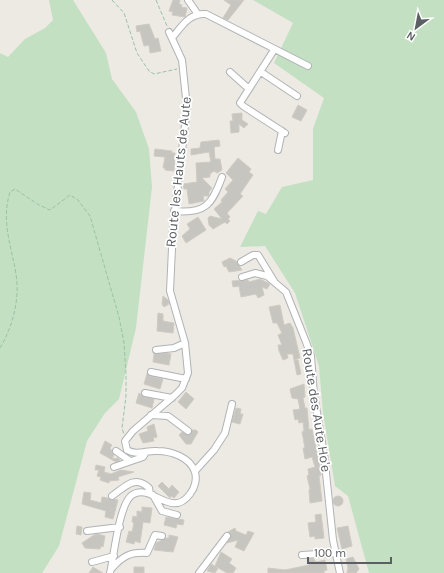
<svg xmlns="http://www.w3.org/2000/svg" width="444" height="573" viewBox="0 0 444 573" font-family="Karla,sans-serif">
  <rect width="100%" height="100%" fill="#eceae3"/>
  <path fill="#c3e0c2" d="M49,0h24l33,53 6,26 24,33 13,37 3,38 -16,141 -17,71 -14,14 -18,28 -28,105 -17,27h-42v-520l8,4 17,-18 20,-11 8,-8z
    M253,0h191v573h-75l-21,-77 -13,-10 -12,-73 -4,-47 -24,-73 -30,-47 -25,1 18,-36 8,3 16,-27 31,-7v-51l11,-31 -50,-35 19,-40z"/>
  <path fill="#c7c5c0" stroke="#d0cbc2" d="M173,0h7l-1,4 3,1 -1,2 6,1 -2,9 -13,-2 1,-3 -4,-1z
    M224,0h20l-16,20 -5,-2 8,-13z
    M149,24l6,15 3,-1 3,13 -11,2 -1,-8 -5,1 -4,-15 -3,1 -1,-6z
    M298,105l9,5 -6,11 -9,-4z
    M242,113v7l6,4 -4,4 -5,-4v8l-8,1 -1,-12h3l-1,-7z
    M219,140l1,6 -6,1 1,12h5l2,11 -5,3 -3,-2 -4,3v3l-8,1 10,10 -3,4v4h-6l1,5 -15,3 -2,-15h-3l-1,-5 14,-2 -1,-19 15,-1 -2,-10 -18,3v-6l9,-1 1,-6z
    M155,149l17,2v2h3l-1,18 -9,-1v-2h-2l2,-11 -11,-1z
    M238,158l13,11 -2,3 4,3 -13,19 3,2 -16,17 3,4 -2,2 2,2 -3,3 -2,-2 -12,7 -4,-4 -1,-7 2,-2 12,3 -8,-10 8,-7 -1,-2 7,-8 -3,-3 8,-9 -7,-7z
    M198,217l8,13 -20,13 -4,-7 8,-7 -3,-5z
    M230,258l6,3 6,9 -13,2 -3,-6 -2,1 -2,-5z
    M260,279l10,5 -3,5 -5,-2 2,8 -6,3 -2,-4 -15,3 -2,-11 -6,1 -1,-6 16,-1 1,2z
    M163,296l5,4 1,4 -5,3 -2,-3z
    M280,305l4,20 6,-2 3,5 7,30 -6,2 -1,-6h-6l1,4 -5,2 -4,-9 -1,-6h4l-4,-10 4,-2 -5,-10h-4l-4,-16z
    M158,313l5,1v7l11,2 -1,10 -16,-2z
    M166,353l5,1 -2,11 -16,-3 1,-8z
    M294,360h4l3,14 -4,1z
    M147,374l3,2 13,3 -3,10 -16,-5z
    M304,384l1,13 -2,1 2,10h2l2,22 3,-1 8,39 1,7 -2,1 3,25 -12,2 -1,-13 1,-1 -3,-13 2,-1 -1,-6 7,-2 -3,-10 -7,2 -2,-11h2l-3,-16 2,-1 -1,-9 -4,1 -1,-4 -3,1 -2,-10 7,-1 -2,-10 -6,-1 -2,-9z
    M186,392l8,7 -8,10 -8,-7z
    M139,393l5,4 10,2 -2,9 -16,-5z
    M236,408l5,1 -1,5h3l-3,10 -8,-2z
    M154,424l3,13 -4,1 1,3 -11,2 -4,-9 9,-3 -1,-4z
    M192,430h4l2,2 -7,12h-5l-7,-9 3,-3 8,3z
    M105,441l7,4 -2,3 4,7 -2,4 6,-1 2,2 -4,2 -16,-9z
    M96,465l9,2 -1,5 7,2 10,-4 13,2 -16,5 1,3 -10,1v2l-9,-3 1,-3 -4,-1 2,-6h-4z
    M162,482l7,7 3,-4 7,7 -5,6 -3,-2 -1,2 -12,-12z
    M84,492l7,1 -1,7 11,3 1,-6 16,3 -5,19 -8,-2 1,-6 -24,-7z
    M333 501a5 5 0 1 1 10 0a5 5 0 1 1-10 0Z
    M142,507l10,1 -2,15 -7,-1 -3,21 -5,-2 -1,3 -8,-2 3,-11 3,1 2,-9 -2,-1 1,-6 4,1v-6l5,1z
    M321,514l3,24 -9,1v-3l-5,1 -2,-14 8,-1 -1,-7z
    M166,517l18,3 -1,5 -6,-1 -1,4 -12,-3z
    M77,526l5,1 -1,8 -5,-1z
    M348,526l4,20 -10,3 -5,-21z
    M235,528l1,3 10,4 2,-4 6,2 -10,18 -9,-4 3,-7 -11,3 4,-7 -3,-4z
    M98,534l7,2 -2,11 -2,-1 -1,3 -15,-1 -3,-5 12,-8z
    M169,535l9,2 -5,15 -19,-2 2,-7 10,-5h3z
    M221,552l11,7 -3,4 7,5 -3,5h-6l-12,-7z
    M353,557l6,12 -3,4h-9l1,-5 -2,-9z
    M308,559h6l2,3 9,-2 2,10 -3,1v2h-56v-5l17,2 24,-5z
    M211,564l7,4 -3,5 -8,-2z
    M93,567l10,6h-14z
    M134,567h10v6h-10z"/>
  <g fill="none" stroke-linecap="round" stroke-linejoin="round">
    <defs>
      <path id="minor" d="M188,0l9,13
        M172,38c10,-12 17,-25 34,-24l102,52
        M274,50l-34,53 3,3 42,27
        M230,72l19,17
        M261,72l36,24
        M278,150l4,-19
        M174,211c31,3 38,-6 48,-34
        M241,262l12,-7h5l16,26
        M242,277l13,-4 12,3 19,16 20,50 5,14 3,39 10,59 9,86 7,33
        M156,350l18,-2 11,-5
        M151,372l35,7
        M145,393l27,5
        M151,415l17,1 20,15
        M116,451l14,10
        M114,467l29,-10 3,-5
        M195,471l19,-21 11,-17 7,-29
        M153,495l9,16 15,4
        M112,496c12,-8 22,-22 37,-8l1,6
        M87,531l33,-4
        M302,555l33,-2
        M92,562l22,-6
        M112,568c11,-12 18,-16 35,-15l8,-18 7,1
        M110,573c4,-17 9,-69 22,-78 19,-13 39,25 58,-1 5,-6 7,-15 5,-22 -5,-15 -24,-21 -38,-21 -10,-1 -20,5 -30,-1l-2,-9 8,-10 42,-36 7,-7 6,-15 -3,-30 -15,-52 3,-64 14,-119 -5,-48 -13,-28
        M199,573l28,-37"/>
    </defs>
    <use href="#minor" stroke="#b0b3b7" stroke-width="8"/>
    <path stroke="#9cc1a7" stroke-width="1" stroke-dasharray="4 2" stroke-linecap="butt" d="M112,0l12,13 13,40 12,18 5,3 23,-5
      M156,0l11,26
      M0,348c13,-22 20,-49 16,-74 -5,-30 -15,-52 -6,-82l5,-3 24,16 11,5 20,-15 8,5 12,16 29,101 5,26 2,31v22l-4,32 2,6"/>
    <use href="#minor" stroke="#fff" stroke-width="6"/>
  </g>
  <g text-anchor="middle" stroke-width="3.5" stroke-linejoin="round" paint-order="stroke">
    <g font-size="14" fill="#5b5e62" stroke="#fff">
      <text transform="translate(178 172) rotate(-84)" y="5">Route les Hauts de Aute</text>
      <text transform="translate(317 410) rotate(81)" y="5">Route des Aute Ho'e</text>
    </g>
  </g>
  <g transform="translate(416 28) rotate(212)" stroke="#ffffff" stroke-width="3" paint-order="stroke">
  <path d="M0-3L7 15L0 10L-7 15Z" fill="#5b5e62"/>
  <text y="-6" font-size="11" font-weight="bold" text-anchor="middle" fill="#5b5e62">N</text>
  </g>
  <path d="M308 557v6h83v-6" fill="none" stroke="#5b5e62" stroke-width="2"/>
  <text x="314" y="557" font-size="12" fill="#5b5e62" stroke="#ffffff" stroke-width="3" paint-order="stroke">100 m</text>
</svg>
